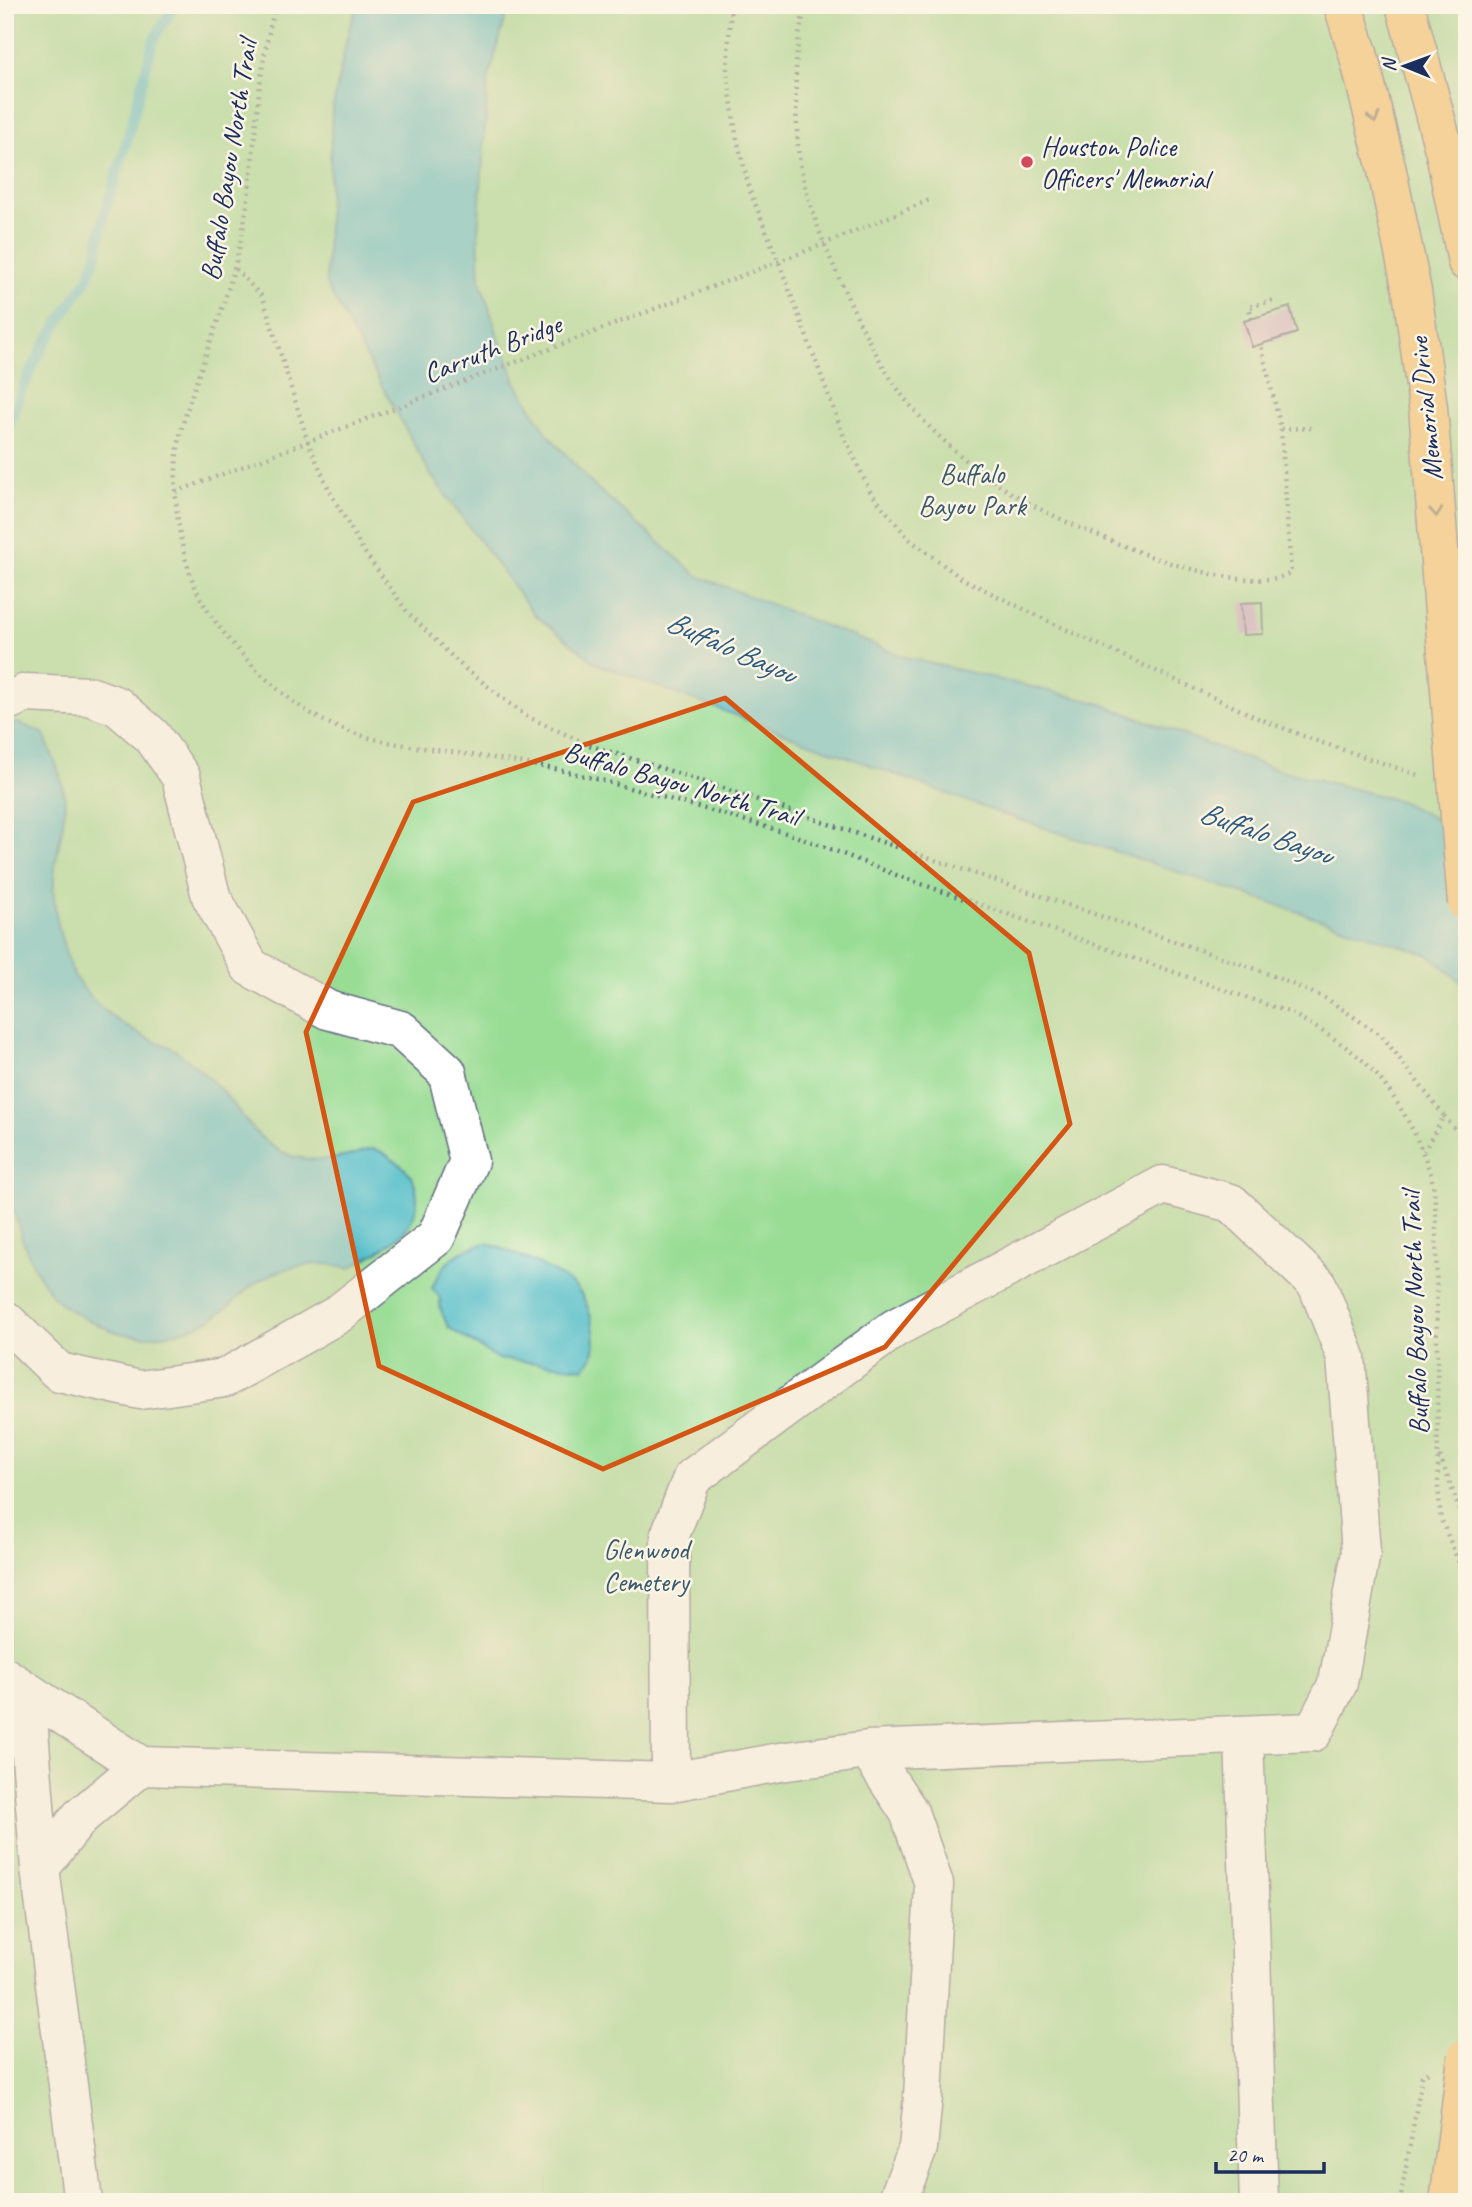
<svg xmlns="http://www.w3.org/2000/svg" width="1472" height="2207" viewBox="0 0 1472 2207" font-family="Caveat,sans-serif">
  <rect width="100%" height="100%" fill="#fcf5e5"/>
  <filter id="ink" filterUnits="userSpaceOnUse"><feTurbulence type="fractalNoise" baseFrequency=".0143" numOctaves="2"/><feDisplacementMap in="SourceGraphic" scale="14" xChannelSelector="R" yChannelSelector="G"/><feConvolveMatrix kernelMatrix="1 2 1 2 8 2 1 2 1" color-interpolation-filters="sRGB"/></filter>
  <filter id="wash" filterUnits="userSpaceOnUse"><feTurbulence type="fractalNoise" baseFrequency=".00686" numOctaves="4" result="noise"/><feDisplacementMap in="SourceGraphic" scale="28" xChannelSelector="R" yChannelSelector="G"/><feGaussianBlur stdDeviation="1.57" result="paint"/><feColorMatrix in="noise" values="0 0 0 0 0 0 0 0 0 0 0 0 0 0 0 0 0 1.4 0 .05"/><feComposite in="paint" operator="in"/></filter>
  <g filter="url(#wash)">
    <rect width="100%" height="100%" fill="#f2e0c1"/>
    <path fill="#99dd95" stroke="#5a867a" stroke-width="2" d="M5,5h1462v2197h-1462z"/>
    <path fill="#51becb" stroke="#367694" stroke-width="2" d="M358,5h151l-21,76 -10,151 2,47 17,54 20,51 30,49 44,50 107,93 207,81 194,46 170,64 131,34 67,34v152l-38,-32 -430,-142 -402,-149 -63,-50 -102,-137 -106,-193 6,-173 16,-78z
      M18,723l25,10c8,19 18,40 21,60 3,24 -6,50 -9,74 -4,29 1,55 10,83 3,9 6,21 11,29 19,27 44,46 73,60 8,4 17,5 25,10 16,12 34,27 48,42 19,21 32,46 58,60 23,12 48,10 72,4 6,-1 14,-6 20,-6 7,0 14,5 19,9 17,11 26,20 26,42 -1,35 -41,53 -67,68 -31,-9 -71,-2 -97,17 -14,11 -27,26 -42,34 -34,18 -77,24 -112,6 -15,-7 -34,-16 -45,-28 -14,-16 -24,-37 -31,-56 -6,-17 -8,-35 -18,-50v-466z
      M487,1243c25,9 64,25 85,41 16,12 27,52 21,71 -1,5 -6,9 -9,13l-86,-9 -50,-32 -8,-19v-10l-8,-10c12,-28 26,-38 55,-45z"/>
    <g fill="none" stroke-linecap="round" stroke-linejoin="round">
      <path stroke="#51becb" stroke-width="10" d="M5,439l17,-50 21,-42 45,-69 9,-24 6,-35 21,-68 30,-112 21,-34"/>
    </g>
    <g id="blocks">
      <path fill="#bd9bc6" d="M1290,307l7,26 -45,14 -8,-26z
        M1262,602l1,32 -20,1 -2,-32z"/>
    </g>
  </g>
  <g filter="url(#ink)">
    <use href="#blocks" fill-opacity="0" stroke="#666d81" stroke-width="2"/>
    <g fill="none" stroke-linecap="round" stroke-linejoin="round">
      <defs>
        <path id="minor" d="M5,702l21,-9 63,3 28,10 35,30 29,41 30,119 39,71 78,43 73,20 46,42 22,89 -33,76 -99,78 -112,63 -85,12 -81,-18 -54,-52
          M5,1677l136,89 530,16 109,-20 88,-12 445,-18 25,-49 23,-131 -15,-195 -29,-73 -86,-81 -68,-18 -268,143 -203,150 -22,57 1,247
          M26,1693l14,175 43,334
          M1244,1736l15,466
          M868,1750l41,62 25,72 -11,213 -5,51 -21,54
          M40,1868l40,-51 61,-51"/>
        <path id="major" d="M1343,5l15,48 28,113 26,125 16,116 27,348
          M1405,5l40,148 22,109"/>
      </defs>
      <use href="#minor" stroke="#666d81" stroke-width="41"/>
      <use href="#major" stroke="#666d81" stroke-width="41"/>
      <path stroke="#666d81" stroke-width="4.5" stroke-dasharray="2 5" stroke-linecap="butt" d="M276,5c-22,73 -19,150 -33,224 -12,68 -42,131 -61,198 -13,50 -6,122 17,168 21,42 76,99 118,122 45,26 98,29 148,37 51,7 101,16 150,30 58,16 117,32 174,50 40,13 79,31 118,45 128,45 256,89 384,134 23,13 47,27 68,44 33,29 62,81 73,123 3,12 3,25 4,37l2,270 3,32 26,63
        M731,5l-4,65 9,65 14,56 28,69 65,174 28,59 38,46 52,39 91,45 208,96 54,21 107,36
        M806,5c-10,34 -11,65 -10,100 1,19 1,39 4,58 9,48 29,95 50,139 15,32 31,64 52,93 22,30 65,69 97,90 45,30 97,50 148,70 32,12 112,36 144,18l-10,-144 -20,-84
        M236,269l27,29 45,144 22,50 33,58 45,63 55,54 63,49 63,29 119,38 551,187 68,29 55,37 62,80 -20,35
        M1252,319l-3,-12 26,-7
        M1281,429l33,-1
        M176,492l648,-248 108,-45
        M1444,1116l23,28
        M1440,1456l27,74
        M1400,2202l22,-126 6,-4"/>
      <use href="#minor" stroke="#fff" stroke-width="38"/>
      <use href="#major" stroke="#f7c06c" stroke-width="38"/>
      <defs>
        <path id="major-bridge" d="M1455,755l12,148
          M1449,2202l18,-145"/>
      </defs>
      <use href="#major-bridge" stroke="#666d81" stroke-width="41" stroke-linecap="butt"/>
      <use href="#major-bridge" stroke="#f7c06c" stroke-width="38"/>
    </g>
    <defs><path id="oneway-chevron" d="M-2-3.5L2.5 0L-2 3.5" fill="none" stroke-width="1.6" stroke-linecap="round" stroke-linejoin="round" transform="scale(1.75)"/></defs>
    <g stroke="#7e7064">
      <use href="#oneway-chevron" transform="translate(1374 118) rotate(76)"/>
      <use href="#oneway-chevron" transform="translate(1436 512) rotate(86)"/>
    </g>
  </g>
  <path d="M0 0H1472V2207H0ZM725,698l304,255 41,171 -185,223 -282,122 -224,-103 -73,-334 107,-230z" fill="#f2e0c1" fill-opacity=".55" fill-rule="evenodd"/>
  <path fill="none" stroke="#d45514" stroke-width="5" stroke-linejoin="round" d="M725,698l304,255 41,171 -185,223 -282,122 -224,-103 -73,-334 107,-230z"/>
  <circle fill="#d1495b" stroke="#fcf5e5" stroke-width="2.5" cx="1027" cy="162" r="7"/>
  <g text-anchor="middle" stroke-width="5" stroke-linejoin="round" paint-order="stroke">
    <g font-size="28" fill="#1b2f5e" stroke="#fcf5e5" text-anchor="start">
      <text x="1041" y="156">Houston Police<tspan x="1041" dy="32">Officers' Memorial</tspan></text>
    </g>
    <g font-size="28" fill="#1b2f5e" stroke="#fcf5e5">
      <text transform="translate(228 160) rotate(-81)" y="10">Buffalo Bayou North Trail</text>
      <text transform="translate(492 348) rotate(-21)" y="10">Carruth Bridge</text>
      <text transform="translate(1425 409) rotate(-96)" y="10">Memorial Drive</text>
      <text transform="translate(682 783) rotate(16)" y="10">Buffalo Bayou North Trail</text>
      <text transform="translate(1414 1313) rotate(-92)" y="10">Buffalo Bayou North Trail</text>
    </g>
    <g font-size="28" fill="#3a5a6c" stroke="#fcf5e5">
      <text x="972" y="483">Buffalo<tspan x="972" dy="32">Bayou Park</tspan></text>
      <text x="646" y="1559">Glenwood<tspan x="646" dy="32">Cemetery</tspan></text>
    </g>
    <g font-size="30" font-style="italic" fill="#2b5a7f" stroke="#fcf5e5">
      <text transform="translate(731 647) rotate(24)" y="10">Buffalo Bayou</text>
      <text transform="translate(1266 833) rotate(19)" y="10">Buffalo Bayou</text>
    </g>
  </g>
  <rect width="1472" height="2207" fill="none" stroke="#fcf5e5" stroke-width="28"/>
  <g transform="translate(1405 66) rotate(271)" stroke="#fcf5e5" stroke-width="5" paint-order="stroke">
  <path d="M0-5L12 26L0 18L-12 26Z" fill="#1b2f5e"/>
  <text y="-10" font-size="19" font-weight="bold" text-anchor="middle" fill="#1b2f5e">N</text>
  </g>
  <path d="M1216 2162v10h108v-10" fill="none" stroke="#1b2f5e" stroke-width="3.5"/>
  <text x="1227" y="2162" font-size="21" fill="#1b2f5e" stroke="#fcf5e5" stroke-width="5" paint-order="stroke">20 m</text>
</svg>
